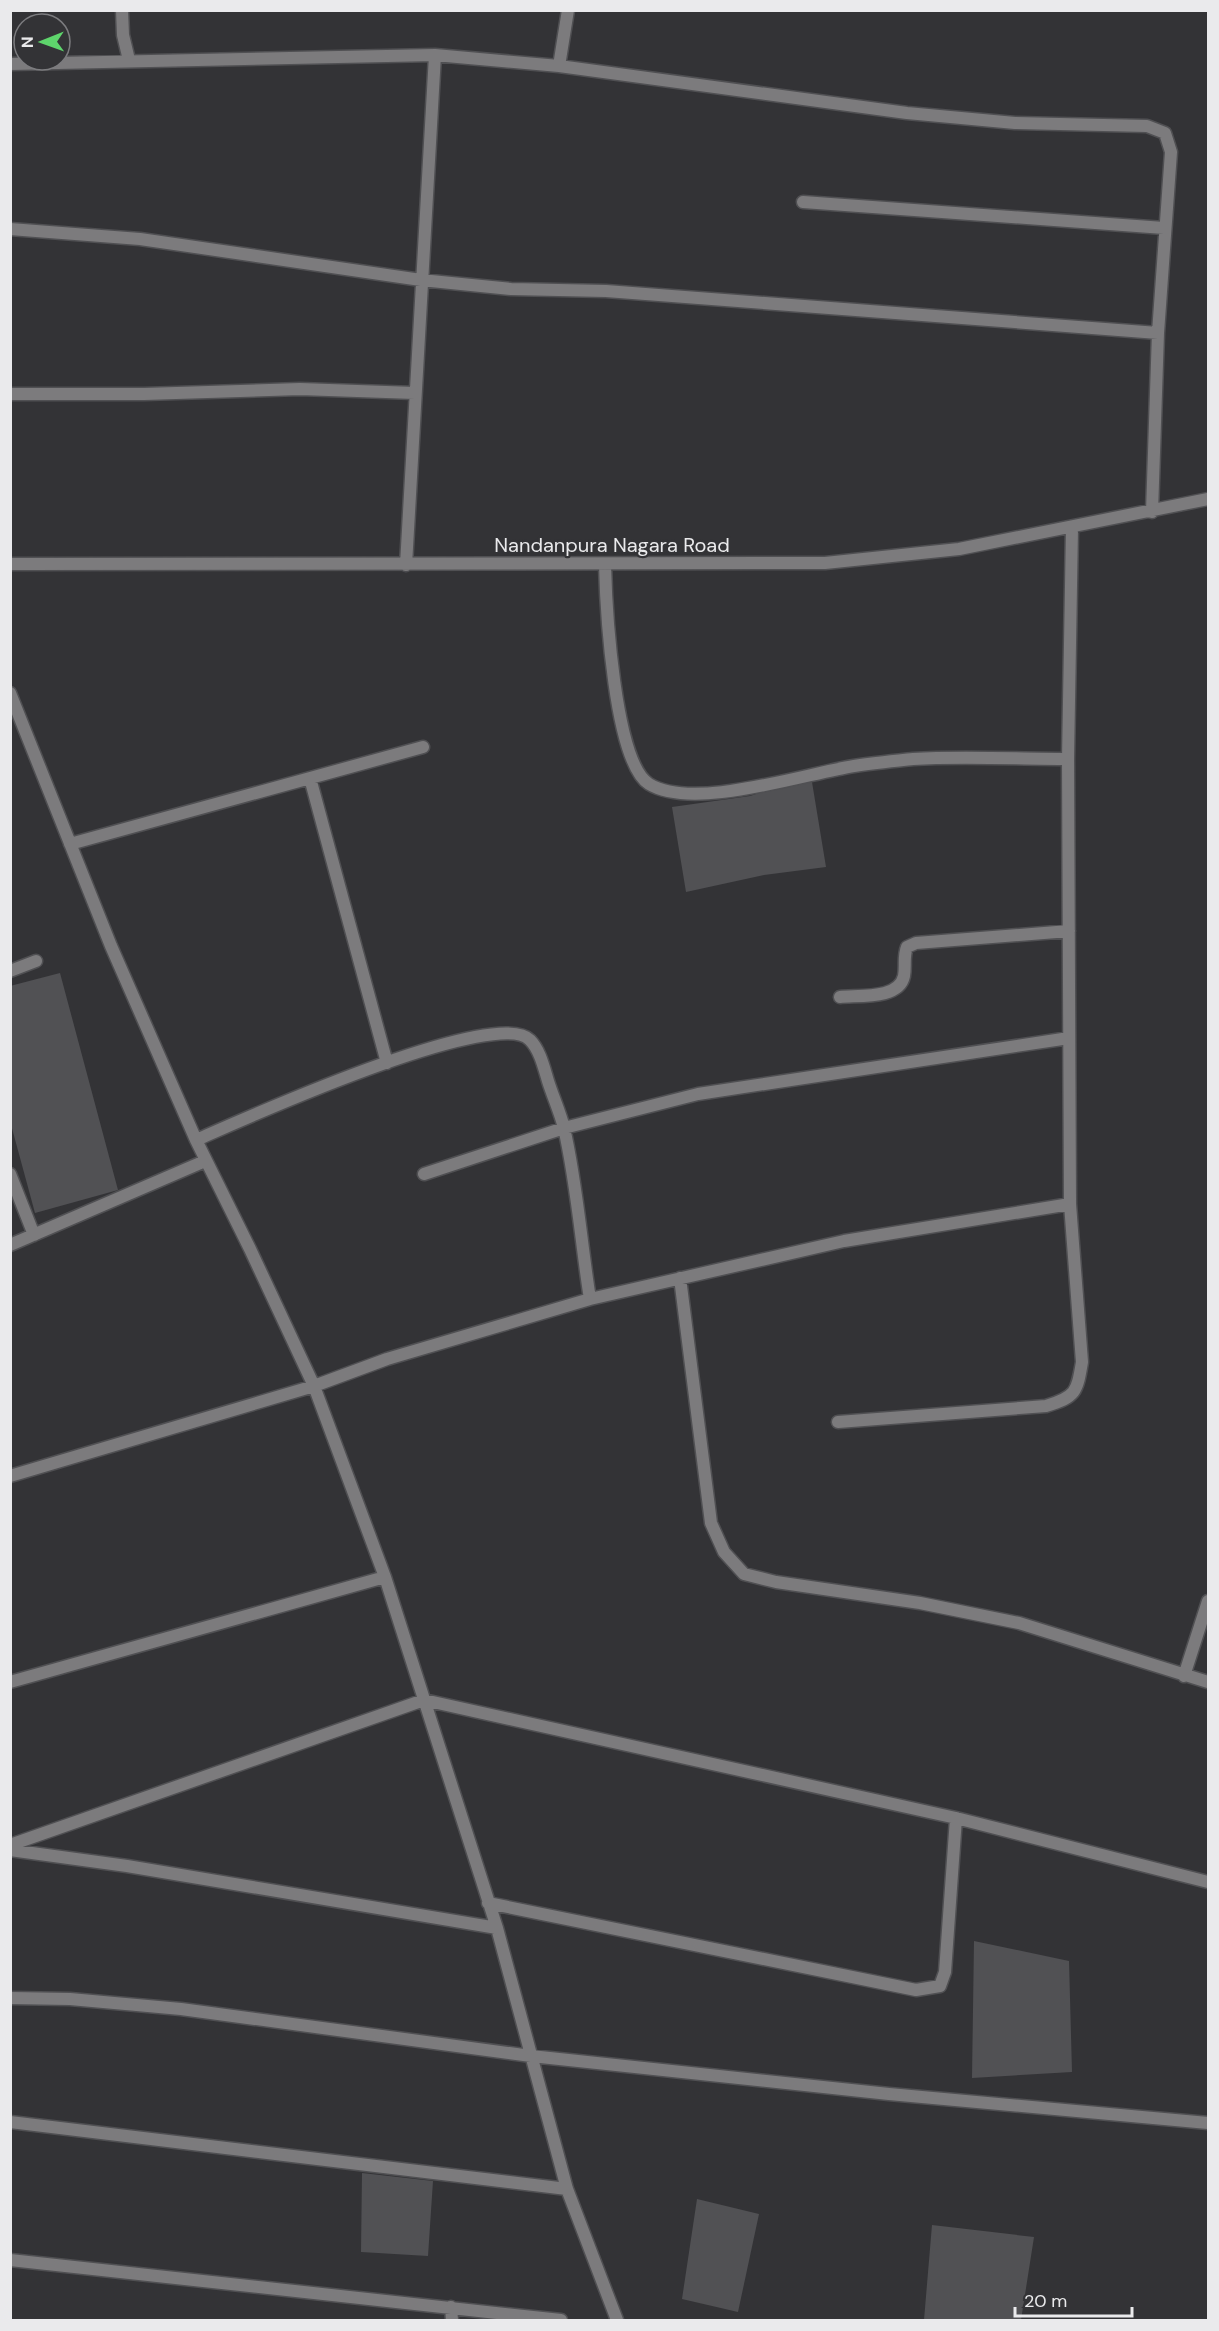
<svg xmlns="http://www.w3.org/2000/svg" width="1219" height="2331" viewBox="0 0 1219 2331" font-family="'DM Sans',sans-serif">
  <rect width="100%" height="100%" fill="#333336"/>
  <path fill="#515154" d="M811,776l15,91 -62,8 -78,17 -14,-85 78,-11z
    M60,973l58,217 -83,23 -25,-92v-135z
    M974,1941l95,20 3,111 -100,6z
    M362,2173l71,8 -5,75 -67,-4z
    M697,2199l62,15 -21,98 -56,-13z
    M932,2225l102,12 -13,83h-97z"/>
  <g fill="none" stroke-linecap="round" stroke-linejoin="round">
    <defs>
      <path id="minor" d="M122,10l1,25 6,25
        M10,64l425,-9 124,11 348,47 108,10 132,3 18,7 6,19 -13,181 -6,179
        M559,66l9,-56
        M803,202l361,26
        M10,229l130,10 281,41 90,9 95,2 552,42
        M10,394h134l156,-5 115,4
        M10,564l815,-1 134,-14 249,-50
        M406,565l29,-510
        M605,565c1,41 9,197 44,219 44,27 155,-10 205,-18 20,-3 40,-5 59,-7 51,-3 103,0 155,0
        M10,693l101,253 85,194 54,109 64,137 71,191 112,351 70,261 50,131
        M310,778l77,285
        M70,844l353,-97
        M10,971l26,-10
        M840,997c18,-2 59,3 64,-21 2,-10 -1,-19 3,-29l9,-4 153,-12
        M196,1140c46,-20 300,-135 334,-100 10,10 14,28 18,41 5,16 12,31 16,47 13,56 17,115 26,171
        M10,1174l24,61
        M424,1174l140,-46 134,-34 371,-56
        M10,1245l195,-84
        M680,1278l31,245 13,29 20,22 32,8 144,21 99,20 189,59
        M838,1422l208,-16c30,-9 31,-14 36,-44l-12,-158 -2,-445 4,-231
        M10,1476l304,-90 73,-27 203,-60 254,-58 226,-37
        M1184,1676l24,-75
        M10,1682l375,-105
        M10,1845l414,-145 532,118 252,64
        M10,1850l117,16 370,62
        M488,1903l428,87 24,-4 5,-14 11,-154
        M10,1998l60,1 111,10 350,47 358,38 319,29
        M10,2122l557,67
        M10,2260l551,60
        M451,2307l1,13"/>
    </defs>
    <use href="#minor" stroke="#505053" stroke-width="15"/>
    <use href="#minor" stroke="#7c7b7d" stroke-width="12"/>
  </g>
  <g text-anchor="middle" stroke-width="4.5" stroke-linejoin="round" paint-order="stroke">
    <g font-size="20" fill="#eaeaec" stroke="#333336">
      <text x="612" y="552">Nandanpura Nagara Road</text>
    </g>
  </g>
  <rect width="1219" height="2331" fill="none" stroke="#eaeaec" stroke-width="24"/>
  <g transform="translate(42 42) rotate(269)"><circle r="28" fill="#333336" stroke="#7c7c7f" stroke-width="1.5"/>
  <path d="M0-4.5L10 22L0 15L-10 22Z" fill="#5ed56c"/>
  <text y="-9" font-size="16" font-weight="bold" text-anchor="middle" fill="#eaeaec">N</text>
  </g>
  <path d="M1015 2307v9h117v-9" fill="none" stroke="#eaeaec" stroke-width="3"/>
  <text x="1024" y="2307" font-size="18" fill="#eaeaec" stroke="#333336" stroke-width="4.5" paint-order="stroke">20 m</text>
</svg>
